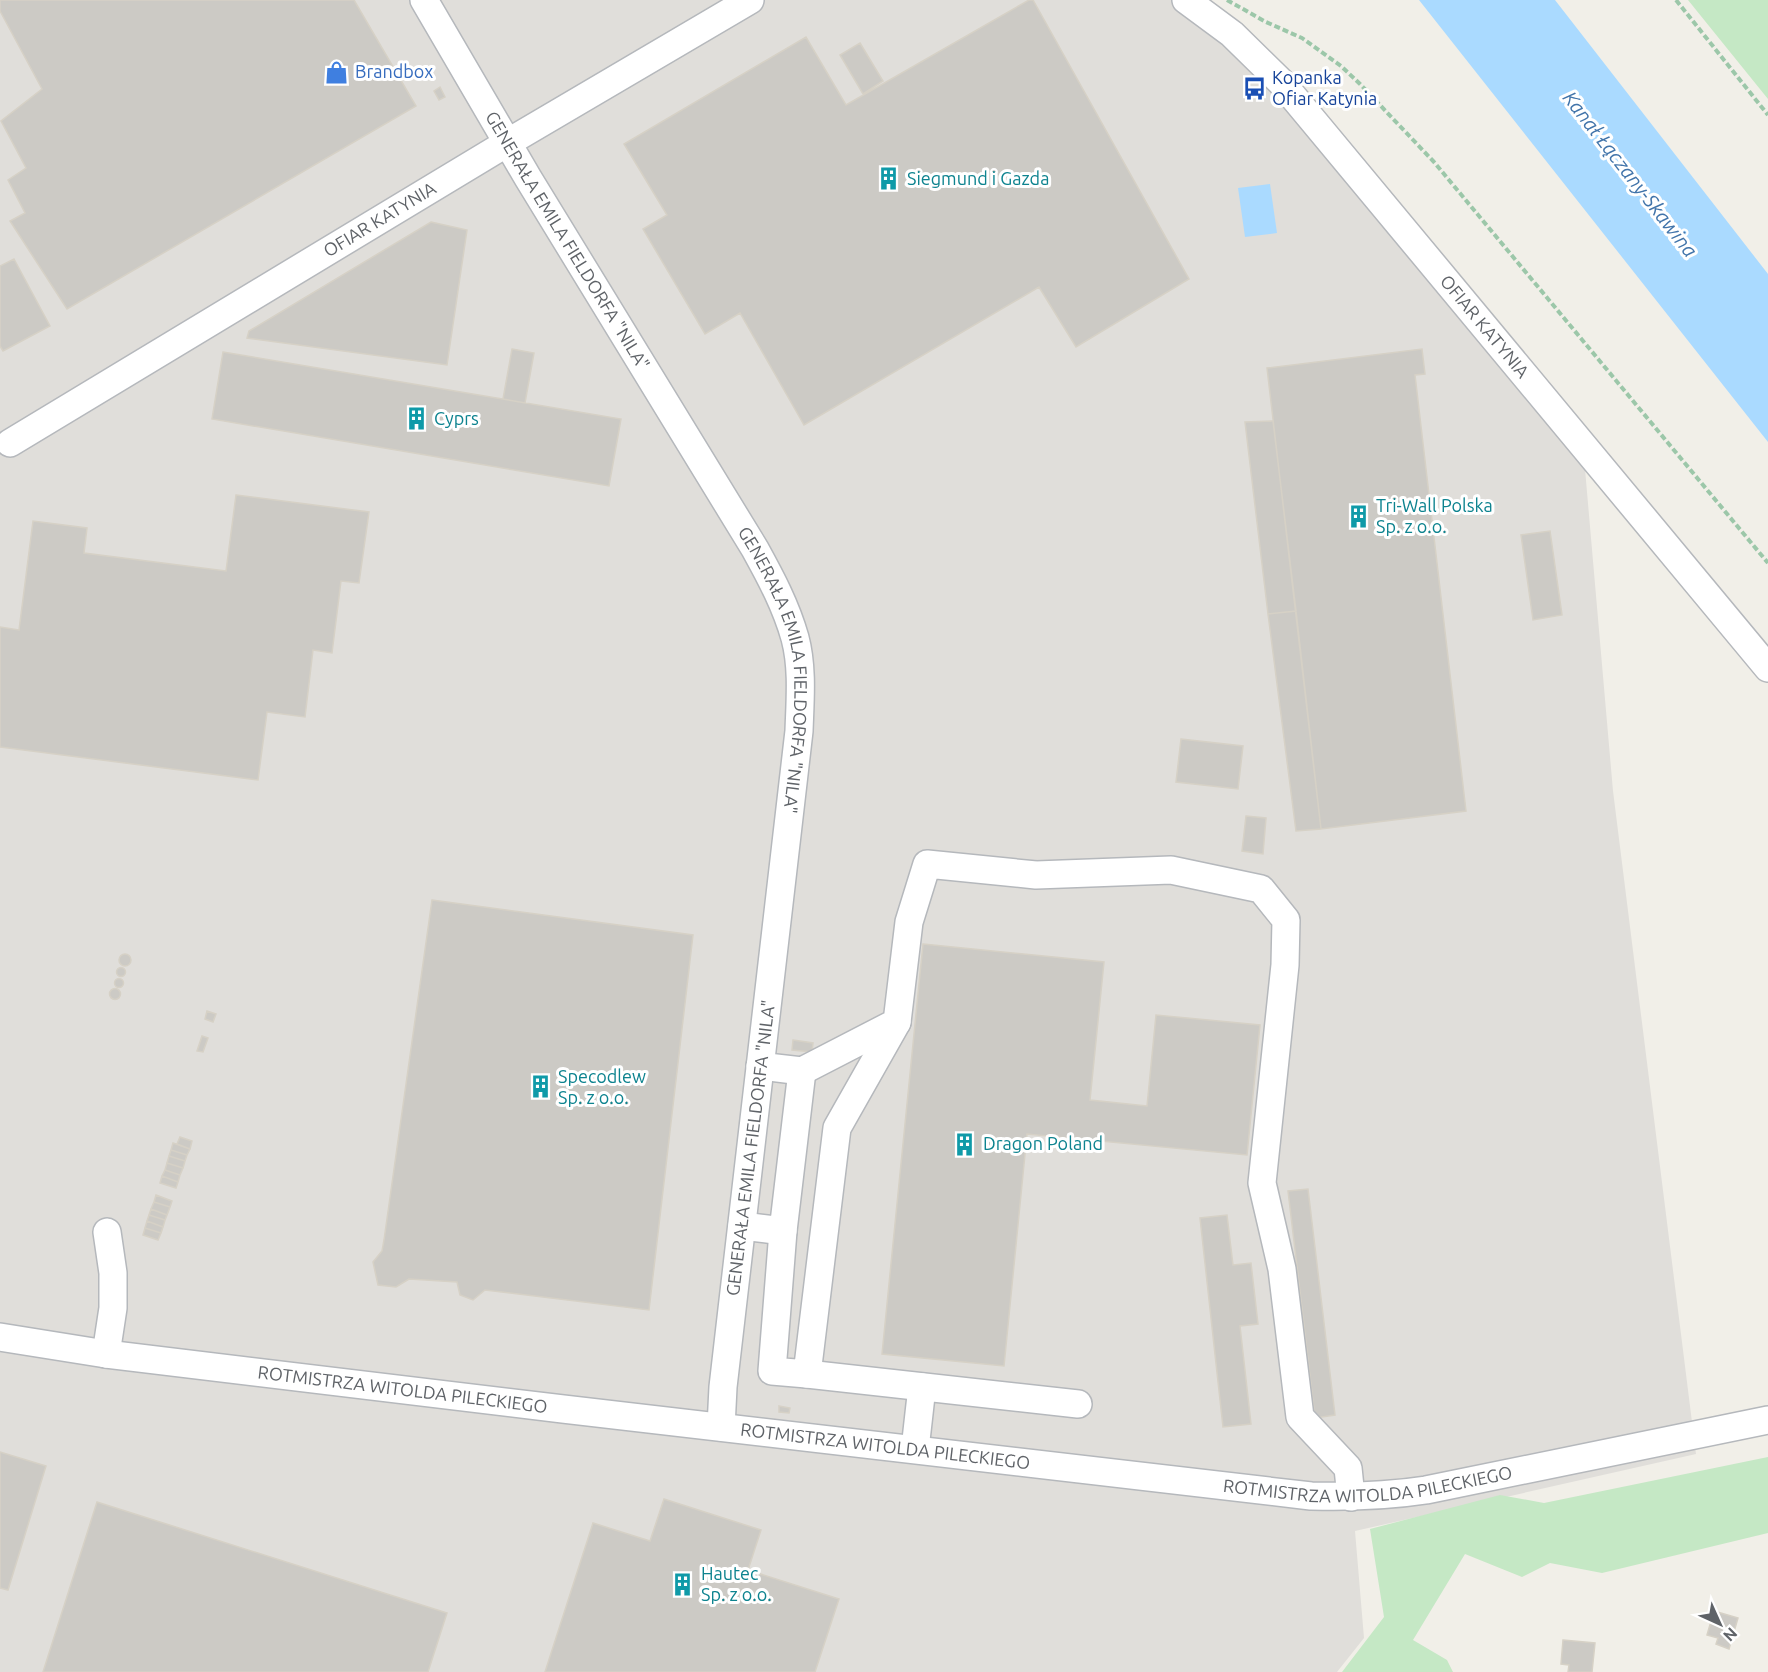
<svg xmlns="http://www.w3.org/2000/svg" width="1768" height="1672" viewBox="0 0 1768 1672" font-family="Ubuntu,sans-serif">
  <rect width="100%" height="100%" fill="#f1efe8"/>
  <path fill="#e0deda" d="M0,0h1206l375,423 32,368 83,663 -341,77 9,107 -27,34h-1337z"/>
  <path fill="#c5e8c5" d="M1688,0h80v99z
    M1768,1457v76l-166,40 -52,-10 -28,14 -57,-23 -52,86 34,20 6,12h-111l42,-55 -14,-88 130,-34 44,8z"/>
  <path fill="#aadaff" d="M1419,0h136l213,274v168z
    M1270,184l7,49 -32,4 -7,-49z"/>
  <path fill="#cccac5" stroke="#d6d1c6" stroke-width="1.5" d="M0,0h354l62,106 -349,203 -57,-88 15,-8 -17,-33 18,-12 -25,-47 41,-32 -42,-78z
    M1029,0h4l156,279 -113,68 -37,-60 -235,138 -64,-112 -35,21 -62,-105 24,-14 -43,-71 182,-107 40,68z
    M860,43l23,38 -20,13 -23,-39z
    M440,87l5,10 -6,3 -5,-9z
    M431,222l36,8 -20,135 -200,-27 2,-7z
    M14,259l36,67 -47,25 -3,-5v-80z
    M512,349l22,4 -9,50 -22,-4z
    M1422,349l3,25 -10,1 51,436 -145,18 -54,-461z
    M223,352l398,67 -12,67 -397,-67z
    M1273,421l23,190 -28,3 -23,-192z
    M236,495l133,17 -10,71 -18,-2 -9,72 -19,-3 -8,67 -38,-5 -9,68 -258,-33v-120l19,3 14,-109 54,7 -3,25 142,18z
    M1550,531l12,84 -29,5 -12,-85z
    M1296,611l25,218 -25,2 -28,-217z
    M1181,739l62,7 -5,43 -62,-7z
    M1246,816l20,2 -3,36 -21,-3z
    M432,900l261,35 -44,375 -164,-20 -12,10 -13,-5 -3,-13 -48,-3 -13,8 -18,-2 -5,-23 9,-11 2,-11z
    M923,944l181,18 -14,138 57,6 9,-91 104,10 -13,130 -220,-21 -23,232 -122,-12z
    M119 960a6 6 0 1 1 12 0a6 6 0 1 1-12 0Z
    M116.5 972a4.5 4.5 0 1 1 9 0a4.5 4.5 0 1 1-9 0Z
    M114.5 983a4.5 4.5 0 1 1 9 0a4.5 4.5 0 1 1-9 0Z
    M109.5 994a5.5 5.5 0 1 1 11 0a5.5 5.5 0 1 1-11 0Z
    M207,1011l9,3 -3,8 -8,-3z
    M202,1036l6,2 -5,14 -6,-1z
    M793,1040l20,3 -1,9 -20,-2z
    M180,1137l12,4 -2,8 -13,-5z
    M173,1143l17,6 -3,6 -16,-5z
    M171,1150l16,5 -2,6 -16,-5z
    M169,1156l16,5 -2,7 -16,-5z
    M167,1163l16,5 -3,7 -15,-5z
    M165,1170l15,5 -2,7 -16,-6z
    M162,1176l16,6 -2,6 -16,-5z
    M1308,1189l27,226 -20,3 -27,-227z
    M156,1195l16,6 -2,6 -16,-5z
    M154,1202l16,5 -3,8 -16,-6z
    M151,1209l16,6 -2,5 -16,-5z
    M149,1215l16,5 -2,7 -16,-6z
    M1227,1215l6,50 18,-2 7,61 -18,2 11,98 -28,3 -23,-209z
    M147,1221l16,6 -2,6 -16,-5z
    M145,1228l16,5 -3,7 -15,-5z
    M779,1406l11,2 -1,5 -10,-1z
    M0,1452l46,14 -38,124 -8,-2z
    M664,1499l97,31 -13,40 91,29 -24,73h-270l48,-149 57,18z
    M97,1502l350,111 -19,59h-385z
    M1714,1611l24,7 -9,31 -13,-5 2,-6 -11,-3z
    M1563,1640l32,3 -3,29h-24l1,-7 -8,-1z"/>
  <g fill="none" stroke-linecap="round" stroke-linejoin="round">
    <defs>
      <g id="minor">
        <path id="s1" d="M424,0l104,178 227,371c16,29 31,57 40,89 8,30 5,63 4,93l-76,656 -2,40"/>
        <path id="s2" d="M1186,0l46,34 49,48 487,586"/>
        <path id="s3" d="M10,443l497,-300 243,-143"/>
        <path d="M760,1066l42,5 95,-49 12,-100 18,-58 109,11 135,-5 90,19 25,31 -1,45 -23,218 20,86 18,148 48,51 3,29"/>
        <path d="M742,1226l41,5 19,-160"/>
        <path d="M783,1231l-11,140 35,3 30,-246 60,-106"/>
        <path id="s4" d="M0,1337l106,17 457,55 748,87c39,1 76,0 115,-6l342,-70"/>
        <path d="M106,1354l7,-46v-35l-6,-41"/>
        <path d="M807,1374l271,30"/>
        <path d="M915,1449l7,-62"/>
      </g>
    </defs>
    <use href="#minor" stroke="#b5b8bc" stroke-width="30"/>
    <path stroke="#9cc7a9" stroke-width="4" stroke-dasharray="6 3" stroke-linecap="butt" d="M1227,0l39,22 36,16 39,28 19,18 74,78 334,401
      M1676,0l92,115"/>
    <use href="#minor" stroke="#fff" stroke-width="27"/>
  </g>
  <defs>
    <symbol id="shop-bare" viewBox="-9 -9 18 18"><path d="M-5-2.5h2.3a2.7 3.5 0 0 1 5.4 0H5L5.5 6h-11ZM-1.5-2.5h3a1.5 2.3 0 0 0-3 0Z" fill="#3f7fe0" stroke="#fff" stroke-width="2.5" paint-order="stroke"/></symbol>
    <symbol id="bus-bare" viewBox="-9 -9 18 18"><path d="M-5-6H5V4H4V6H2V4H-2V6H-4V4H-5ZM-3.5-4V0h7V-4ZM-3.5 1.2v1.5H-2V1.2ZM2 1.2v1.5H3.5V1.2Z" fill="#1a4fb4" stroke="#fff" stroke-width="2.5" paint-order="stroke"/></symbol>
    <symbol id="building-bare" viewBox="-9 -9 18 18"><path d="M-4-6H4V6H1V3H-1V6H-4ZM-2.5-4.3h1.7v1.8h-1.7ZM.8-4.3h1.7v1.8H.8ZM-2.5-1h1.7V.8h-1.7ZM.8-1h1.7V.8H.8Z" fill="#0f9aa8" stroke="#fff" stroke-width="2.5" paint-order="stroke"/></symbol>
  </defs>
  <g fill-rule="evenodd">
    <use href="#shop-bare" x="320" y="56" width="33" height="33"/>
    <use href="#bus-bare" x="1238" y="72" width="33" height="33"/>
    <use href="#building-bare" x="872" y="162" width="33" height="33"/>
    <use href="#building-bare" x="400" y="402" width="33" height="33"/>
    <use href="#building-bare" x="1342" y="500" width="33" height="33"/>
    <use href="#building-bare" x="524" y="1070" width="33" height="33"/>
    <use href="#building-bare" x="948" y="1128" width="33" height="33"/>
    <use href="#building-bare" x="666" y="1568" width="33" height="33"/>
  </g>
  <g text-anchor="middle" stroke-width="6" stroke-linejoin="round" paint-order="stroke">
    <g font-size="18" fill="#366cbe" stroke="#fff" text-anchor="start">
      <text x="355" y="78">Brandbox</text>
    </g>
    <g font-size="18" fill="#164399" stroke="#fff" text-anchor="start">
      <text x="1272" y="84">Kopanka<tspan x="1272" dy="21">Ofiar Katynia</tspan></text>
    </g>
    <g font-size="18" fill="#0d838f" stroke="#fff" text-anchor="start">
      <text x="907" y="185">Siegmund i Gazda</text>
      <text x="434" y="425">Cyprs</text>
      <text x="1376" y="512">Tri-Wall Polska<tspan x="1376" dy="21">Sp. z o.o.</tspan></text>
      <text x="558" y="1083">Specodlew<tspan x="558" dy="21">Sp. z o.o.</tspan></text>
      <text x="983" y="1150">Dragon Poland</text>
      <text x="701" y="1580">Hautec<tspan x="701" dy="21">Sp. z o.o.</tspan></text>
    </g>
    <g font-size="18" fill="#5f6368" stroke="#fff">
      <text dy="6" stroke="none"><textPath href="#s3" startOffset="432">OFIAR KATYNIA</textPath></text>
      <text dy="6" stroke="none"><textPath href="#s1" startOffset="280">GENERAŁA EMILA FIELDORFA "NILA"</textPath></text>
      <text dy="6" stroke="none"><textPath href="#s2" startOffset="444">OFIAR KATYNIA</textPath></text>
      <text dy="6" stroke="none"><textPath href="#s1" startOffset="766">GENERAŁA EMILA FIELDORFA "NILA"</textPath></text>
      <text transform="translate(751 1148) rotate(-83)" y="6">GENERAŁA EMILA FIELDORFA "NILA"</text>
      <text dy="6" stroke="none"><textPath href="#s4" startOffset="406">ROTMISTRZA WITOLDA PILECKIEGO</textPath></text>
      <text dy="6" stroke="none"><textPath href="#s4" startOffset="892">ROTMISTRZA WITOLDA PILECKIEGO</textPath></text>
      <text dy="6" stroke="none"><textPath href="#s4" startOffset="1378">ROTMISTRZA WITOLDA PILECKIEGO</textPath></text>
    </g>
    <g font-size="20" font-style="italic" fill="#4174aa" stroke="#fff">
      <text transform="translate(1630 174) rotate(52)" y="7">Kanał Łączany-Skawina</text>
    </g>
  </g>
  <g transform="translate(1720 1624) rotate(135)" stroke="#ffffff" stroke-width="4.5" paint-order="stroke">
  <path d="M0-4.5L10 22L0 15L-10 22Z" fill="#5f6368"/>
  <text y="-9" font-size="16" font-weight="bold" text-anchor="middle" fill="#5f6368">N</text>
  </g>
</svg>
